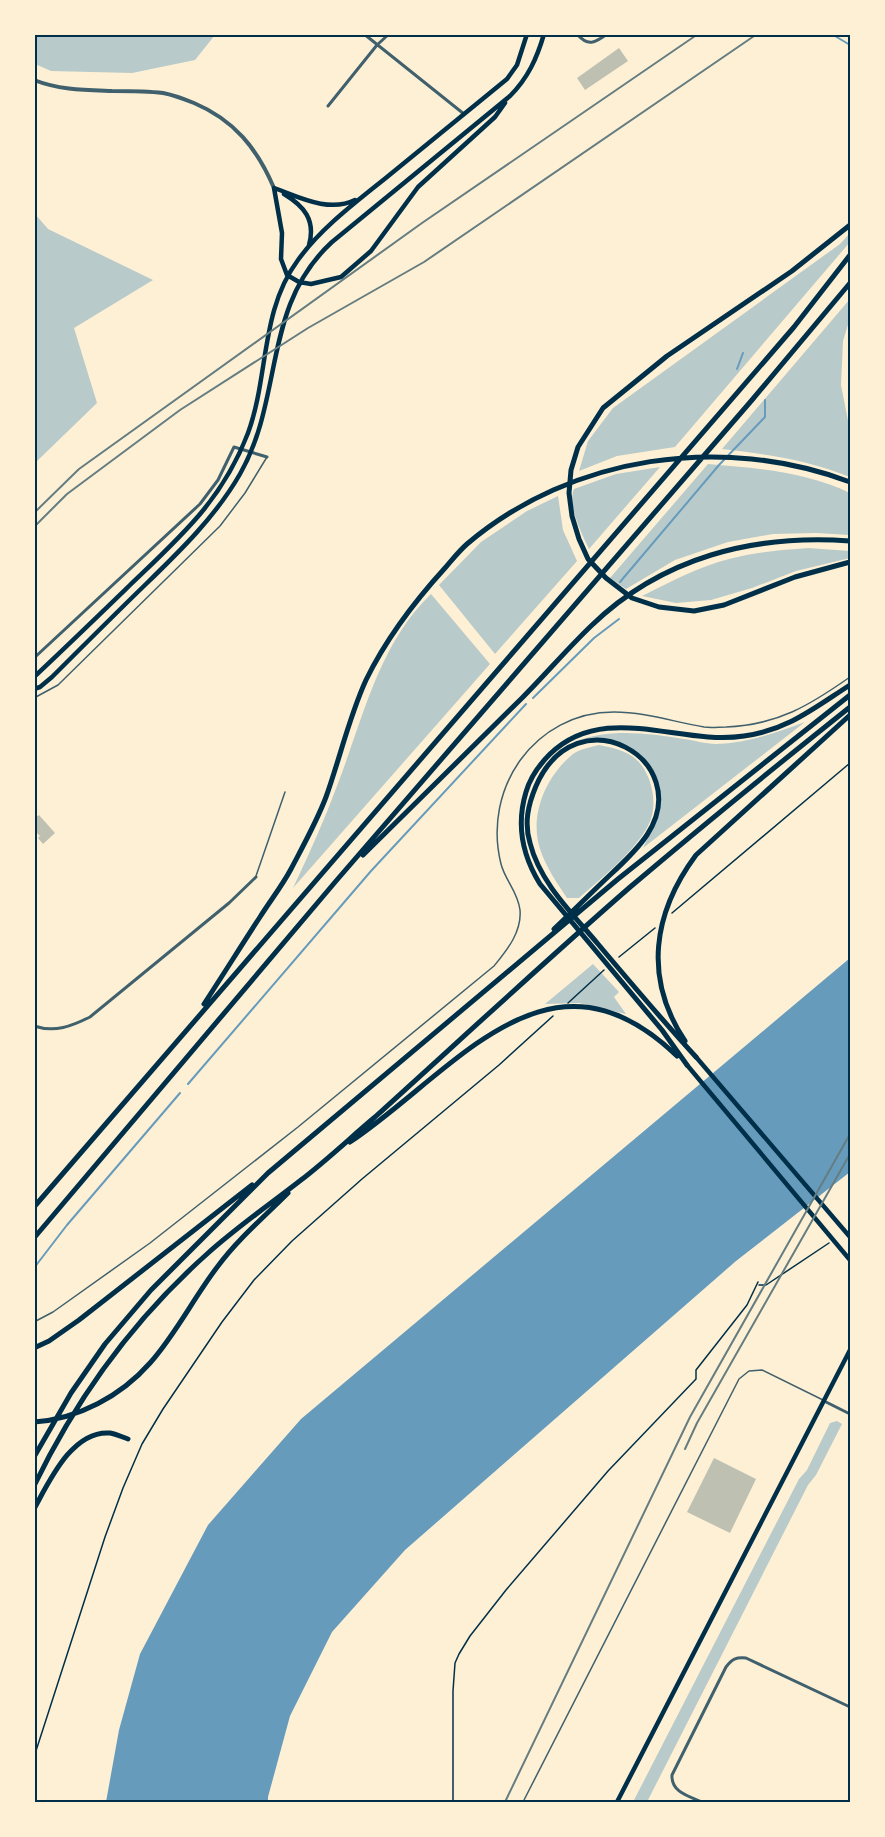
<svg xmlns="http://www.w3.org/2000/svg" width="885" height="1837" viewBox="0 0 885 1837" font-family="'Alegreya Sans',sans-serif">
  <rect width="100%" height="100%" fill="#fdf0d5"/>
  <path fill="#b9caca" d="M34,35l1,-1 180,1 -20,25 -63,13 -81,-2 -16,-7z
    M35,214l13,15 105,51 -79,48 23,75 -62,60z
    M850,233v9l-175,205 -58,9 -38,15 9,-30 25,-33 227,-164z
    M850,299v19l-7,23 -2,44 9,46v46c-41,-17 -84,-23 -128,-28z
    M708,464c48,4 99,8 142,29v42l-34,-2 -43,1 -45,8 -53,18 -49,29 -16,-11z
    M660,467l-71,82c-7,-15 -22,-44 -15,-60l42,-15z
    M558,496l5,34 14,31 -82,93 -56,-69 42,-43 46,-31z
    M808,548l42,3v7l-54,13 -44,17 -41,12 -35,3 -34,-7c28,-14 56,-29 87,-37 26,-7 53,-9 79,-11z
    M431,594l59,70 -197,224c16,-34 31,-67 44,-102 26,-67 41,-141 94,-192z
    M805,722l-162,126 14,-29 3,-16 -10,-34 -26,-24 -11,-5 -13,-1 -26,3c35,-14 73,-9 110,-3 10,1 21,5 32,5 31,-1 60,-11 89,-22z
    M599,745c25,5 40,9 50,34 4,11 6,24 3,36 -6,28 -52,64 -73,83h-12c-10,-15 -21,-31 -27,-49 -11,-34 6,-73 33,-95 7,-5 18,-7 26,-9z
    M593,964l26,28 -5,5 12,17 -47,-11 -34,1z
    M837,1421l5,3 -26,51 -8,10 -161,317h-14l166,-323 8,-9 23,-47z"/>
  <path fill="#669bbc" d="M850,958v214l-114,89 -331,289 -73,82 -42,84 -22,81v5h-162l13,-72 21,-76 68,-129 93,-106z"/>
  <g fill="none" stroke-linecap="round" stroke-linejoin="round">
    <path stroke="#669bbc" stroke-width="2" d="M835,36l15,9
      M737,369l6,-16
      M620,582l99,-117 46,-48v-17
      M533,698l61,-60 25,-19
      M188,1084l183,-213 155,-167
      M34,1268l33,-43 113,-132"/>
  </g>
  <path fill="#bec0b2" d="M619,48l9,13 -43,29 -8,-12z
    M39,815l16,18 -12,11 -5,-6 2,-2 -6,-6 3,-6 -3,-5z
    M714,1458l42,21 -26,54 -43,-21z"/>
  <g fill="none" stroke-linecap="round" stroke-linejoin="round">
    <path stroke="#003049" stroke-width="1.5" d="M672,913l178,-150
      M619,957l36,-29
      M568,1003l36,-33
      M759,1285h7l63,-42
      M34,1757l71,-220 18,-49 19,-44 21,-35 59,-87 32,-42 38,-39 70,-62 137,-114 54,-49
      M453,1802v-111l2,-28 4,-9 11,-18 36,-46 102,-119 88,-92v-9l51,-65 11,-23"/>
    <path stroke="#3f606c" stroke-width="1.5" d="M34,698l24,-13 162,-159 25,-33 22,-36
      M256,876l29,-84
      M34,1322l19,-10 97,-69 148,-116 196,-161c13,-16 28,-34 26,-56 -2,-18 -15,-30 -19,-46 -19,-76 34,-152 113,-152 31,0 60,10 90,15 7,1 15,0 22,0 52,-2 84,-22 124,-50
      M523,1802l216,-423 10,-8 13,-1 61,30"/>
    <path stroke="#3f606c" stroke-width="3" d="M364,34l100,80
      M577,34c11,13 18,9 30,0
      M328,106l49,-61 12,-11
      M34,658l166,-154 18,-24 16,-33 33,10
      M34,1026c21,7 38,0 56,-9l139,-114 27,-26
      M824,1401l26,13
      M702,1802c-14,-6 -31,-10 -30,-27l54,-108c6,-8 10,-10 20,-9l104,49"/>
    <path stroke="#3f606c" stroke-width="4" d="M34,80c25,10 52,10 78,11 17,0 34,0 51,2 11,2 21,6 31,10 40,17 63,45 80,85"/>
    <path stroke="#003049" stroke-width="4.5" d="M696,1057l154,180
      M687,1065l163,195
      M617,1802l233,-452"/>
    <path stroke="#003049" stroke-width="4.5" d="M274,188l8,45 -1,26 6,16 12,7 12,2 30,-7 30,-26 47,-64 77,-70 10,-14
      M274,188c25,9 55,25 81,12
      M284,194c20,12 32,26 25,51
      M34,677c32,-30 64,-61 95,-91 51,-49 93,-85 119,-153 21,-57 12,-122 50,-173 23,-32 58,-58 89,-83 40,-33 80,-65 120,-98l10,-14 10,-31
      M34,689l6,-2 12,-10c31,-31 62,-62 94,-93 34,-33 70,-68 94,-110 44,-77 22,-168 92,-232l178,-146c18,-18 27,-38 34,-62"/>
    <path stroke="#003049" stroke-width="5" d="M554,929c19,-18 37,-36 56,-54 13,-12 27,-25 37,-40 49,-75 -70,-143 -111,-49 -8,19 -12,37 -6,57 10,40 43,71 68,101 32,38 64,76 98,113
      M685,1041c-42,-63 -32,-128 11,-186l154,-140
      M687,1065l-25,-35 -122,-146c-18,-29 -24,-59 -14,-92 4,-14 14,-28 24,-38 55,-53 129,-8 194,-18 44,-6 70,-28 106,-51
      M350,1142c105,-70 198,-210 327,-86
      M34,1348l15,-7 30,-21 173,-135
      M34,1422c44,-3 87,-26 116,-59 26,-29 44,-66 68,-97 20,-27 46,-49 70,-73
      M34,1457l37,-64 34,-49 46,-54 117,-117 350,-294 232,-184
      M34,1486c42,-87 100,-167 173,-232 30,-27 62,-49 94,-74 26,-20 49,-42 74,-63 84,-76 168,-154 254,-229 73,-62 147,-122 221,-181
      M34,1509c15,-27 38,-79 76,-76 6,1 12,4 18,6"/>
    <path stroke="#003049" stroke-width="5" d="M850,225l-58,46 -125,85 -64,52 -25,39 -7,23 -2,23 3,23 7,23 9,20 18,19 26,20 27,9 35,4 30,-6 71,-28 55,-15
      M363,855c53,-52 106,-105 159,-157 23,-23 45,-49 69,-72 71,-69 163,-92 259,-85
      M204,1004c19,-29 37,-58 56,-87 10,-16 22,-31 31,-48 12,-23 26,-48 35,-72 14,-39 23,-80 40,-117 20,-41 48,-78 79,-112 7,-8 14,-17 22,-24 105,-89 256,-110 383,-62
      M34,1207l760,-880 56,-72
      M34,1238l302,-357 416,-481 98,-117"/>
    <path stroke="#657d81" stroke-width="2" d="M34,513l45,-44 343,-246 276,-189
      M34,527l33,-33 113,-84 128,-82 116,-66 333,-228
      M685,1449l12,-26 153,-269
      M505,1802l185,-385 160,-283"/>
  </g>
  <rect width="885" height="1837" fill="none" stroke="#fdf0d5" stroke-width="72"/>
  <rect x="36" y="36" width="813" height="1765" fill="none" stroke="#003049" stroke-width="2"/>
</svg>
